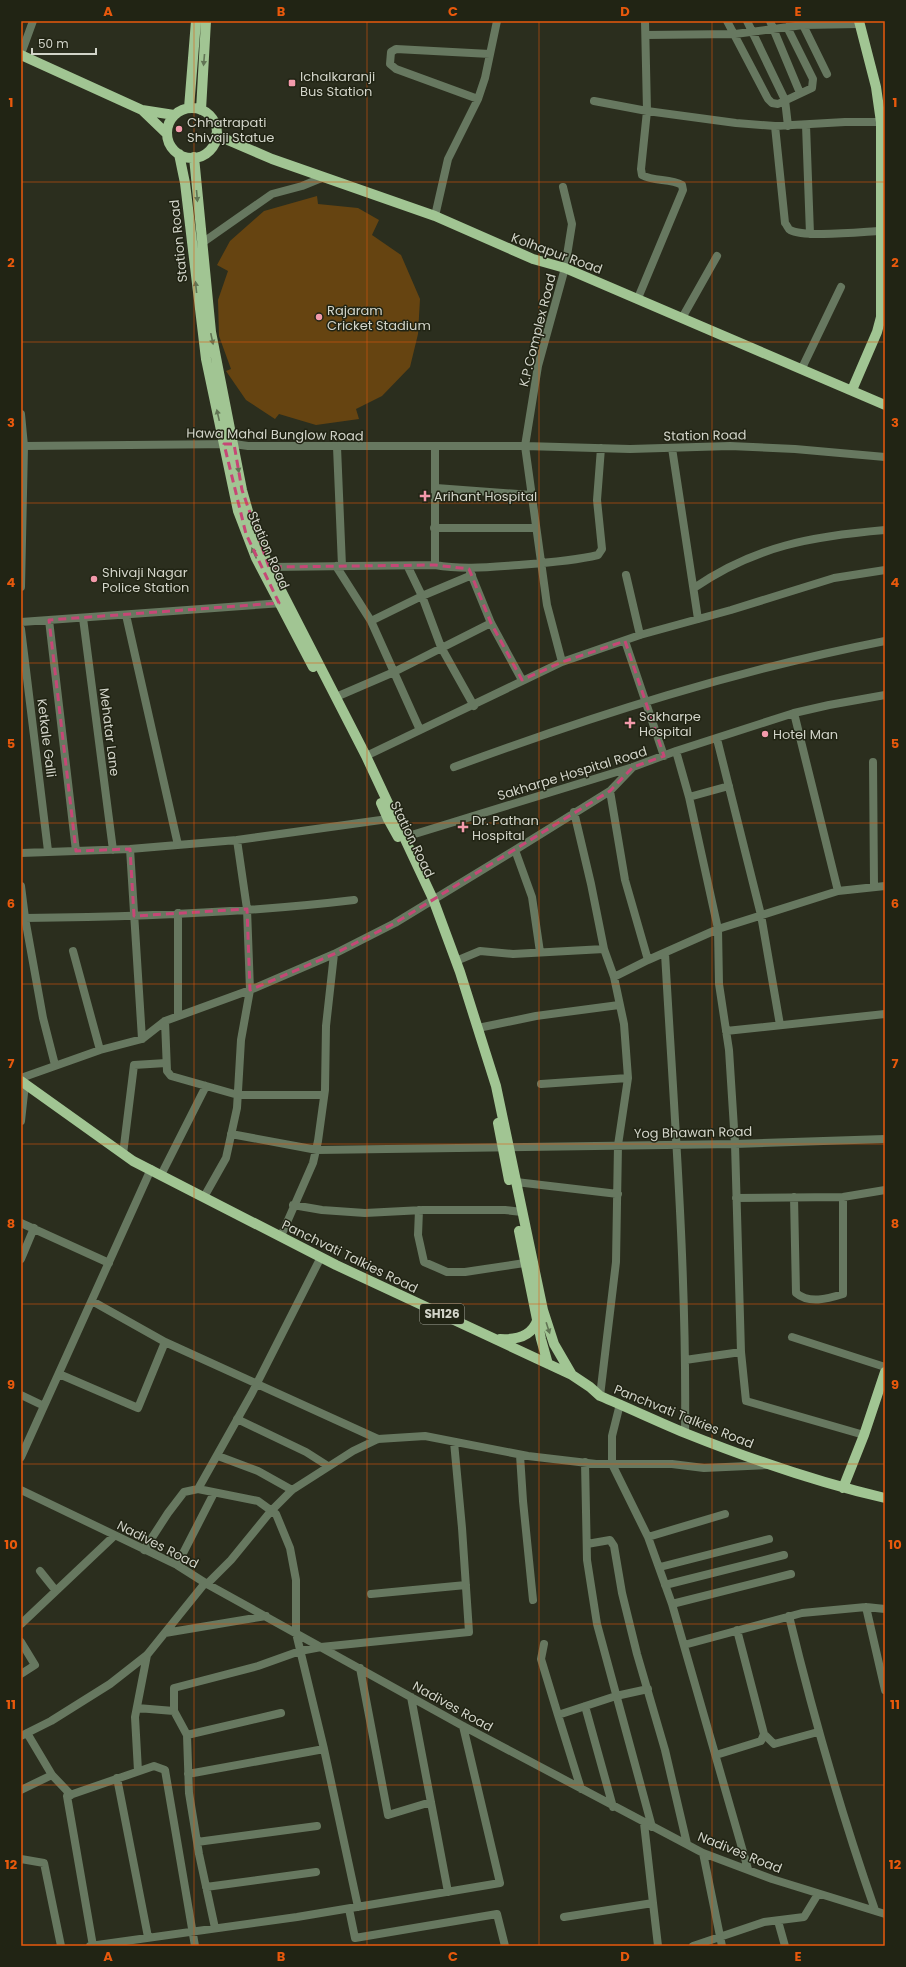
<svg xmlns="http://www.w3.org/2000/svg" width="906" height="1967" viewBox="0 0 906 1967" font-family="Poppins,sans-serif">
  <rect width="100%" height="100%" fill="#2b2e1e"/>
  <path fill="#641" d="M317,196l1,8 40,4 21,12 -7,15 29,20 19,44 -2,35 -8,33 -28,29 -26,13 3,10 -43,6 -37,-11 -4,5 -29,-19 -20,-29 5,-2 -12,-33 -1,-36 10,-29 -11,-6 13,-24 34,-30z"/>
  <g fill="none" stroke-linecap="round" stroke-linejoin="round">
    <path stroke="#677860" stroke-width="8" d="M727,21l41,78 4,4 6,1 34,-16 1,-9 -26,-52
      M747,21l38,79 3,26
      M770,21l30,72
      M803,25l24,49
      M646,35l89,-1 68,-9 56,-1
      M21,54l12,-33
      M478,99l-82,-30 -6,-5 1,-12 5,-3 94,5
      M594,101l53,10 89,12 39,3 70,-4h40
      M806,125l4,109
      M775,126l10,97c2,2 3,6 5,7 14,8 71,2 90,1
      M435,216l13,-57 30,-60 7,-21 12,-57
      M202,243l70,-49 30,-8 22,-9
      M638,298l45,-108 -1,-5c-12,-7 -28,-3 -40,-10l-1,-6 6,-58 -2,-90
      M682,318l35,-62
      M802,368l39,-81
      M21,414l3,32 -3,141
      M24,446l210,-2 14,2h277l105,3 100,-3 65,3 90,8
      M435,446v119
      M337,447l5,119
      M672,448l26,171
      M436,488l96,7
      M434,528h102
      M336,566l35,55 49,109
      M269,567l166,-2c28,5 55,2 84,0 26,-2 54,-4 79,-10l4,-6 -5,-49 4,-52
      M408,567l14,29 19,51 33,59
      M469,569l22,54 31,57
      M626,575l14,60
      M694,588c61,-42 119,-52 191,-58
      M126,615l52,230
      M83,618l30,232
      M49,620l27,231
      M371,621l51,-25 50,-21
      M21,622l262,-19
      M21,629l27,222
      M625,641l39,115
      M562,662l-15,-57 -22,-159 13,-80 27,-98 7,-44 -9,-37
      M336,697l58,-25 97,-49
      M794,713l44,178
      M717,739l44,176 19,110
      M676,751l13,46 29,132 1,55 10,66 6,94 6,208 -56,8
      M366,756l196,-94 78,-27 91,-25 103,-32 51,-8
      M873,762l1,124
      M454,767c141,-52 283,-97 431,-126
      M610,791l15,89 23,80
      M689,797l40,-11
      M574,812l17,72 13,65 10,28 10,47 4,54 -10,67 -2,117 -16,134
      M405,837l228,-70 43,-16 118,-38 35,-8 56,-10
      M130,849l12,190
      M515,850l17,47 8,55
      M21,853l109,-4 107,-9 151,-21 4,-2
      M21,886l4,32
      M178,913v103
      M73,951l27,99
      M665,953c9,160 22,319 20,480
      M456,961l24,-10 33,3 91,-5
      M614,977l34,-17 70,-31 120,-38 47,-5
      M165,1021l2,50 4,5 67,19h86
      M478,1028l58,-12 83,-11
      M726,1031l159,-17
      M55,1065l-12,-47 -18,-100c109,-1 221,-5 329,-18
      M21,1078l79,-28 42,-11 23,-18 85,-31 84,-36 61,-31 120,-73 95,-59 23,-24
      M541,1084l87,-6
      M21,1121l4,-37
      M231,1134l86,16 418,-6 150,-5
      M123,1154l11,-89 32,-2
      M161,1175l45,-89
      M516,1182l102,12
      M204,1197l22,-39 11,-50 4,-68 9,-50 -3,-81 -10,-69
      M794,1197l2,96c13,11 31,6 47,1v-97
      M736,1198l107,-1 42,-7
      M293,1205l29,5 43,3 58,-3h82l17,2
      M419,1210l-1,25 6,27 23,10h18l66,-10
      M21,1223l88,40
      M281,1236l32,-73 5,-22 7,-51 1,-64 8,-72
      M21,1259l13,-31
      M92,1301l73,41
      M792,1337l93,30
      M741,1352l5,49 118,34
      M59,1374l79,34 27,-66 213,97
      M21,1395l23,11
      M620,1404l-8,32v28l36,73 24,67 76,265
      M237,1419l69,33 22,14
      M520,1455l3,46 10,99
      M218,1456l40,15 34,19
      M21,1457l130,-288
      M585,1462l2,98 10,64 55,203
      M198,1489l54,-96 69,-136
      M21,1490l156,75 30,19 256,142 240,127 69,26 113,35
      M648,1537l77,-23
      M587,1544l23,-4 4,6 8,47 15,61 28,96 22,94
      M144,1550l24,-37 16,-21 14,-3 60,12 18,13 14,34 6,32v53l28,116 34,158
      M177,1565l37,-72
      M660,1567l109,-28
      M40,1571l16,20
      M207,1584l24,-24 40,-49 21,-21 61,-39 25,-12 47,-3 103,20 68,8h76l32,4 64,-3
      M665,1585l119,-30
      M371,1594l95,-9
      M672,1604l119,-30
      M866,1607l19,83
      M789,1616c24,99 52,197 86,294
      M21,1624l93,-88
      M165,1633l101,-17
      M21,1642l14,23 -14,9
      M544,1644l-3,15 17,56
      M684,1645l118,-32 64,-6 19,2
      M360,1668l28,147 43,-13
      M411,1697l37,195
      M585,1706l28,101
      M137,1708l37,3
      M281,1713l-94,22 -13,-24v-23l84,-22 42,-15 21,-4 148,-15 -7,-104 -8,-86
      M27,1733l25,42
      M764,1734l10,10 44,-12
      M187,1735l2,58 10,61 16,74
      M21,1736l30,-15 59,-37 37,-29 58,-72
      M716,1755l45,-14 3,-7 -27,-104
      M138,1771l-3,-54 12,-62
      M188,1774l136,-25
      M117,1778l31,159
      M581,1789l-23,-74 58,-19 32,-7
      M21,1790l31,-15 19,20
      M644,1823l9,80
      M197,1842l120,-16
      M703,1853l19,93
      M21,1859l23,4 17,83
      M206,1887l110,-15
      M349,1909l6,29 142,-24 8,32
      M564,1917l89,-14 5,43
      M778,1921l7,25
      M90,1946l207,-29 203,-34 -37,-157
      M93,1946l-26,-150 87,-30 11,4 30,176
      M693,1946l71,-24 40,-5 14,-23"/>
    <path stroke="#a1c593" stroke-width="10" d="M21,55l121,55 32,5
      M189,108l7,-87
      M167 133a25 25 0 1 1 50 0a25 25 0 1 1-50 0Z
      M142,110l25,24
      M201,110l5,-89
      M216,135l56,24 163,57 98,43 32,9 320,137
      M179,154l6,29 21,176 32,152 18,47 57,109
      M194,157l17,175 31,158 9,32 18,45 97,189 67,143 27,73 36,114 47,224 11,34 18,31
      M852,390l25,-58 4,-15v-195l-5,-35 -17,-66
      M381,803l7,16 10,18
      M21,1081l112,80 203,104 236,110 18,12 10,9c29,12 56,25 85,37 65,26 131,49 200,65
      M498,1123l11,57
      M519,1231l22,108 7,25
      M500,1339c16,1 31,-2 37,-18
      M843,1488l21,-53 21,-63"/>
  </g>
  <defs><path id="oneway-solid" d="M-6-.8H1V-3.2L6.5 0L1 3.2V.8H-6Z"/></defs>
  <g fill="#617454">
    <use href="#oneway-solid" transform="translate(204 60) rotate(95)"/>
    <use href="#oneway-solid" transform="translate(197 196) rotate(85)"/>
    <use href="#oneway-solid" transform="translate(196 287) rotate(-96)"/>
    <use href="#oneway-solid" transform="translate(212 339) rotate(78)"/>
    <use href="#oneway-solid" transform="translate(218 415) rotate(-103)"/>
    <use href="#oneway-solid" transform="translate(238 467) rotate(80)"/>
    <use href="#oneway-solid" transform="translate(254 553) rotate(-114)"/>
    <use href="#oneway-solid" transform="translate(548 1328) rotate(72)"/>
  </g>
  <path fill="none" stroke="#c64776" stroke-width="3" stroke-dasharray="8 5" stroke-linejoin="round" d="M224,444h10l8,46 27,77 166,-2 34,4 22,54 31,57 40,-18 63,-21 39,115 -31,11 -23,24 -215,132 -61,31 -84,36 -3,-81 -113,7 -4,-67 -54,2 -27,-231 230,-17 -33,-69z"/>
  <path fill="none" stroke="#e8590c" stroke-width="1" stroke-opacity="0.55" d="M194,21v1925M367,21v1925M539,21v1925M712,21v1925M21,182h864M21,342h864M21,503h864M21,663h864M21,823h864M21,984h864M21,1144h864M21,1304h864M21,1464h864M21,1624h864M21,1785h864"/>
  <g fill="#f39aab" stroke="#212414" stroke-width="1.5">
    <rect x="288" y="79" width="8" height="8" rx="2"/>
    <circle cx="179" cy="129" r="4"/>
    <circle cx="319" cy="317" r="4"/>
    <path d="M423 490h4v4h4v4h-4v4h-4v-4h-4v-4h4z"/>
    <circle cx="94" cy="579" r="4"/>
    <path d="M628 717h4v4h4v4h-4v4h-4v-4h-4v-4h4z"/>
    <circle cx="765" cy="734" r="4"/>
    <path d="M461 821h4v4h4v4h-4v4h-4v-4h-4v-4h4z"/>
  </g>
  <g text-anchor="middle" stroke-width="3" stroke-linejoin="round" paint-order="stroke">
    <rect fill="#212414" stroke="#9d9f93" stroke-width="1" x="420" y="1304" width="44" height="20" rx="3"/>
    <g font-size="12" font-weight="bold" fill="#d2d4c9">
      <text x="442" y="1318">SH126</text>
    </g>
    <g font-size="13" fill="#d2d4c9" stroke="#212414" text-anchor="start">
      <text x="300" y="81">Ichalkaranji<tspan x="300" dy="15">Bus Station</tspan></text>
      <text x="187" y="127">Chhatrapati<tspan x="187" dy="15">Shivaji Statue</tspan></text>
      <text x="327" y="315">Rajaram<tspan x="327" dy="15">Cricket Stadium</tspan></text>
      <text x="434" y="501">Arihant Hospital</text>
      <text x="102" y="577">Shivaji Nagar<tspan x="102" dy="15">Police Station</tspan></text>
      <text x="639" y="721">Sakharpe<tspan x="639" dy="15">Hospital</tspan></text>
      <text x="773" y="739">Hotel Man</text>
      <text x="472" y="825">Dr. Pathan<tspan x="472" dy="15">Hospital</tspan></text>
    </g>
    <g font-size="13" fill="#d2d4c9" stroke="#212414">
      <text transform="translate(178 241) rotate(-96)" y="5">Station Road</text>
      <text transform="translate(557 253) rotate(20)" y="5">Kolhapur Road</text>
      <text transform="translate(537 330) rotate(-76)" y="5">K.P.Complex Road</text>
      <text transform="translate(275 434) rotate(1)" y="5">Hawa Mahal Bunglow Road</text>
      <text transform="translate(705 435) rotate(-1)" y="5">Station Road</text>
      <text transform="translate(269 550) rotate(66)" y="5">Station Road</text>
      <text transform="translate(110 732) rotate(83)" y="5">Mehatar Lane</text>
      <text transform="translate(47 738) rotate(83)" y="5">Ketkale Galli</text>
      <text transform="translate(572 773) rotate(-17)" y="5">Sakharpe Hospital Road</text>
      <text transform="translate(413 839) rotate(64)" y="5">Station Road</text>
      <text transform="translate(693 1132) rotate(-1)" y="5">Yog Bhawan Road</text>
      <text transform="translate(350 1256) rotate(26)" y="5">Panchvati Talkies Road</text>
      <text transform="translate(684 1416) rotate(22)" y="5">Panchvati Talkies Road</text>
      <text transform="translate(158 1544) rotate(27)" y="5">Nadives Road</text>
      <text transform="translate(453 1706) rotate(29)" y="5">Nadives Road</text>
      <text transform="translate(740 1852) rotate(22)" y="5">Nadives Road</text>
    </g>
  </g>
  <rect width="906" height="1967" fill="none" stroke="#212414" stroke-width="44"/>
  <path d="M32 48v6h64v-6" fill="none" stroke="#d2d4c9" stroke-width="2"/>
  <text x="38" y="48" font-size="12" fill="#d2d4c9" stroke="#212414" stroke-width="3" paint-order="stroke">50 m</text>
  <rect x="22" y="22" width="862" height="1923" fill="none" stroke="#e8590c" stroke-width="1.5"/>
  <g font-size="13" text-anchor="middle" font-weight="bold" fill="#e8590c">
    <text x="108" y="16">A</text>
    <text x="281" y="16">B</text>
    <text x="453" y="16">C</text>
    <text x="625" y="16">D</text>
    <text x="798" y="16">E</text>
    <text x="11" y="107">1</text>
    <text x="895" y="107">1</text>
    <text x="11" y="267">2</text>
    <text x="895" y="267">2</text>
    <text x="11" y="427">3</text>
    <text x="895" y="427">3</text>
    <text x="11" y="587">4</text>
    <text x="895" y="587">4</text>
    <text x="11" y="748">5</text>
    <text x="895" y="748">5</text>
    <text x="11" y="908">6</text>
    <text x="895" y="908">6</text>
    <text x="11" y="1068">7</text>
    <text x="895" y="1068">7</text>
    <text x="11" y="1228">8</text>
    <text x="895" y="1228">8</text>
    <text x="11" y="1389">9</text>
    <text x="895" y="1389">9</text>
    <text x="11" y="1549">10</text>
    <text x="895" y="1549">10</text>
    <text x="11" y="1709">11</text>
    <text x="895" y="1709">11</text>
    <text x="11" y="1869">12</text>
    <text x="895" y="1869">12</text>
    <text x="108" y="1961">A</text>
    <text x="281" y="1961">B</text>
    <text x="453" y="1961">C</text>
    <text x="625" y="1961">D</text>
    <text x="798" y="1961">E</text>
  </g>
</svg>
